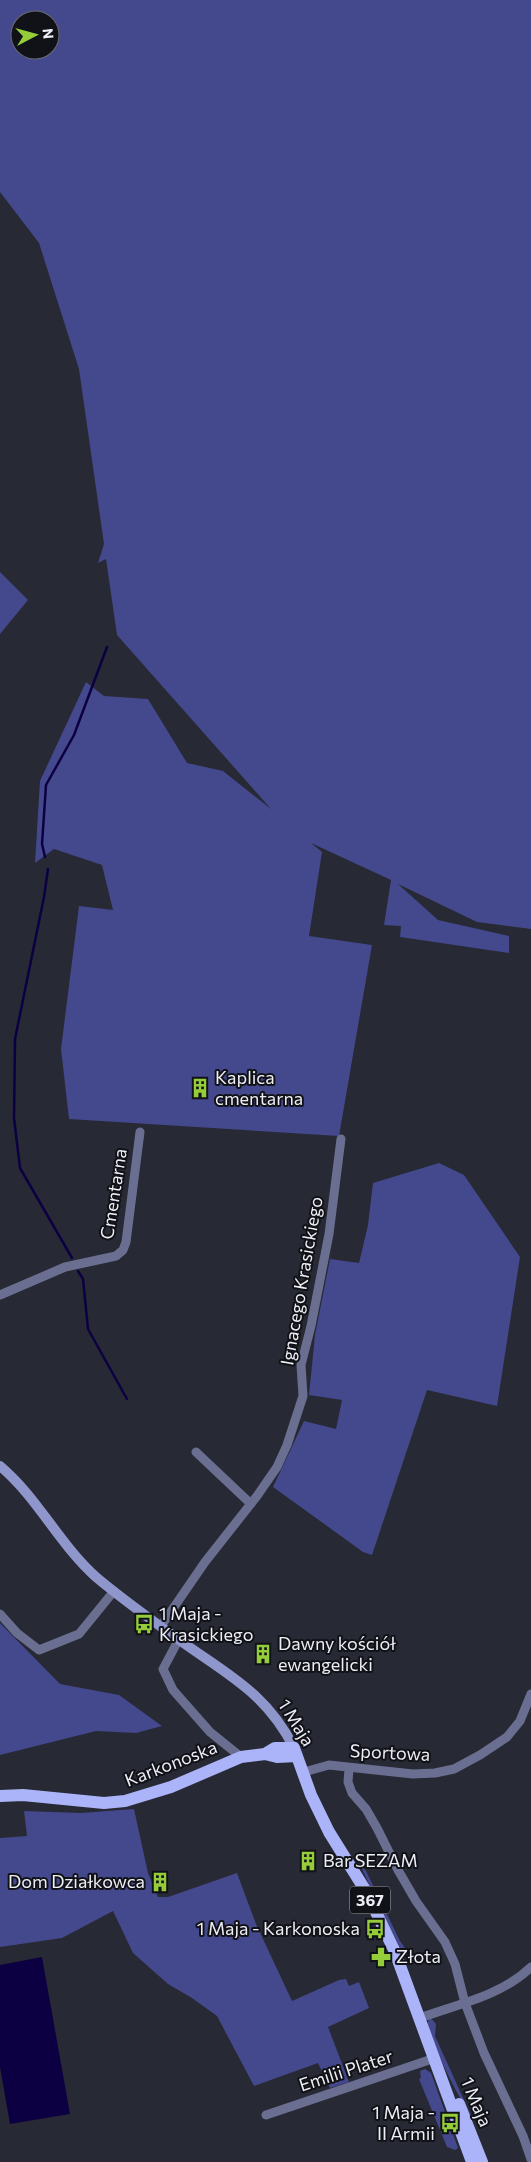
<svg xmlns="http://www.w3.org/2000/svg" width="531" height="2162" viewBox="0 0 531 2162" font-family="Commissioner,sans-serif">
  <rect width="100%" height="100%" fill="#272934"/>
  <path fill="#44488c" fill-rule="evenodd" d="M0,0h531v929l-54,-7 -79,-38 40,36 71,16v17l-109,-16 1,-11 -17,-1 7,-45 -80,-37 11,9 -13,84 63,9 -33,191 -270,-17 -8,-70 18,-143 34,4 -11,-45 -48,-16 -19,14 5,-82 46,-99 18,14 44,3 39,64 36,8 48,38 -154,-174 -11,-76 -8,4 6,-19 -25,-175 -40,-126 -39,-51zM20,20h30v30h-30z
    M0,572l28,28 -28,34z
    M439,1163l25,12 56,82 -23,149 -70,-16 -55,165 -9,-3 -90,-65 31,-66 32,8 6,-29 -33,-5 6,-60 15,-76 29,4 9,-38 5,-42z
    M0,1623l60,61 59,11 43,31 -26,7 -40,-2 -96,24z
    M134,1809l14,64 10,24h10l69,-24 19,51 36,77 47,-21 7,-1 3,7 10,-4 10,26 -41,19 21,55 -19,6 -12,-25 -64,23 -37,-70 -25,-18 -24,-14 -35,-31 -20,-42 -51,27 -62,9v-109l27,-2 -3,-25 57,2z
    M358,1861l8,10 34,70 7,10 -6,-1z
    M430,2017l6,7 -1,12 38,84c-18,-29 -35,-63 -46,-96z
    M425,2069l6,4 27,75 -3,2 -8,-3 -28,-68 2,-1 -1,-7z"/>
  <path fill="#0d0042" d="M42,1957l28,157 -60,10 -10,-57v-102z"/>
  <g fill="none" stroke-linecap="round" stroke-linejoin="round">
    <path stroke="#0d0042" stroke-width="2.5" d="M45,857l-3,-13 4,-59 28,-50 33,-88
      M48,869l-4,28 -29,142 -1,79 6,50 52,90
      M78,1271l5,8 5,50 39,70"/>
    <path stroke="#6a6f91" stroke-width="9" d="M0,1295l65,-28 51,-11 7,-6 3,-8 14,-110
      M196,1452l55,52
      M0,1614l17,19 22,17 40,-16 35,-43
      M161,1626l44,-64 52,-66 20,-29 10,-22 16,-49 -2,-31 10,-39 18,-92 12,-95
      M179,1639l-16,30 10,21 37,42 31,25
      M349,1769l-1,13 4,11 14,16 11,19 21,42 18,31 29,41 10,22 10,39 19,50 39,83 8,23
      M304,1772l25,-7 84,9 22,-1 19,-4 26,-14 27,-18 13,-16 11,-27
      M420,2018c38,-14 81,-22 111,-51
      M266,2115l169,-57"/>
    <path stroke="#8f96cc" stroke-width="10" d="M0,1466c38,32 59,78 96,111 26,22 54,42 82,62 48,35 88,53 116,109"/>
    <path stroke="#abb4f9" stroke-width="12" d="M265,1754l10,-6h19l17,47 18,37 38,61 28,59 77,210
      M0,1796l23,-1 81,8 21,-2 46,-14 70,-30 24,-3 12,3 20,-1
      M459,2104l23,58"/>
  </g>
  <defs>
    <symbol id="building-bare" viewBox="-9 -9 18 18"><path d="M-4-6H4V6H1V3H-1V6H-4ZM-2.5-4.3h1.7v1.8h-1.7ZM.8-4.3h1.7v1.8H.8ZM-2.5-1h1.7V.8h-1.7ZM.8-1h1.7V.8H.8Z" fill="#95cc3a" stroke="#111217" stroke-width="2.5" paint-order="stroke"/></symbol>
    <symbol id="bus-bare" viewBox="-9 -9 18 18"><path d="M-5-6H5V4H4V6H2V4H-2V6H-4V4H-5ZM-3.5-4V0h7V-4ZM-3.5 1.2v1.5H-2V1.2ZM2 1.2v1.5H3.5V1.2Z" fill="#95cc3a" stroke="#111217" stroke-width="2.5" paint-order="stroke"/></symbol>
    <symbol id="pharmacy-bare" viewBox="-9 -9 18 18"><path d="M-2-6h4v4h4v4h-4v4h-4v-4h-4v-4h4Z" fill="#95cc3a" stroke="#111217" stroke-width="2.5" paint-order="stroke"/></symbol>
  </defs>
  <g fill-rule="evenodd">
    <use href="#building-bare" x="186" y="1074" width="28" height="28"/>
    <use href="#bus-bare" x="130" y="1610" width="28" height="28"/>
    <use href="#building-bare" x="249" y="1640" width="28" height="28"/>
    <use href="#building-bare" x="294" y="1847" width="28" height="28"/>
    <use href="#building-bare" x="146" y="1868" width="28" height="28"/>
    <use href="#bus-bare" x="361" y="1915" width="28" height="28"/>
    <use href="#pharmacy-bare" x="367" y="1943" width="28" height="28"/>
    <use href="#bus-bare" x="436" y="2109" width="28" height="28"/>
  </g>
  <g text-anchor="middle" stroke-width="4" stroke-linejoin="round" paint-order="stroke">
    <rect fill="#111217" stroke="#aaabb2" stroke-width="1" x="350" y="1886.5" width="40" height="27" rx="4"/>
    <g font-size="16" font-weight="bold" fill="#ecedf5">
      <text x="370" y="1906">367</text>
    </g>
    <g font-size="18" fill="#ecedf5" stroke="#111217" text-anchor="start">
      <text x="215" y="1084">Kaplica<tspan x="215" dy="21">cmentarna</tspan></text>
      <text x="159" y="1620">1 Maja -<tspan x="159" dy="21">Krasickiego</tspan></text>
      <text x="278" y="1650">Dawny kościół<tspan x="278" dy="21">ewangelicki</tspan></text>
      <text x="323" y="1867">Bar SEZAM</text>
      <text x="145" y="1888" text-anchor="end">Dom Działkowca</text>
      <text x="360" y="1935" text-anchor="end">1 Maja - Karkonoska</text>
      <text x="396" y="1963">Złota</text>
      <text x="435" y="2119" text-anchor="end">1 Maja -<tspan x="435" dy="21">II Armii</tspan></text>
    </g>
    <g font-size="18" fill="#ecedf5" stroke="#111217">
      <text transform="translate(114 1194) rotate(-81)" y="6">Cmentarna</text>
      <text transform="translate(302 1281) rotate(-80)" y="6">Ignacego Krasickiego</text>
      <text transform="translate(296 1723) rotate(58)" y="6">1 Maja</text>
      <text transform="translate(390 1753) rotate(3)" y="6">Sportowa</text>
      <text transform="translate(171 1764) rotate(-21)" y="6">Karkonoska</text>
      <text transform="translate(346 2071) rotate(-18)" y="6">Emilii Plater</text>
      <text transform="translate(476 2102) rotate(67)" y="6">1 Maja</text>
    </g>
  </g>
  <g transform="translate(35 35) rotate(84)"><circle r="24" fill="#111217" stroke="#696a70"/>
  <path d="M0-4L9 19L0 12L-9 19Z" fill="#95cc3a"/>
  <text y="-8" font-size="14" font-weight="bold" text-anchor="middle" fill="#ecedf5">N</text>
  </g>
</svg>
